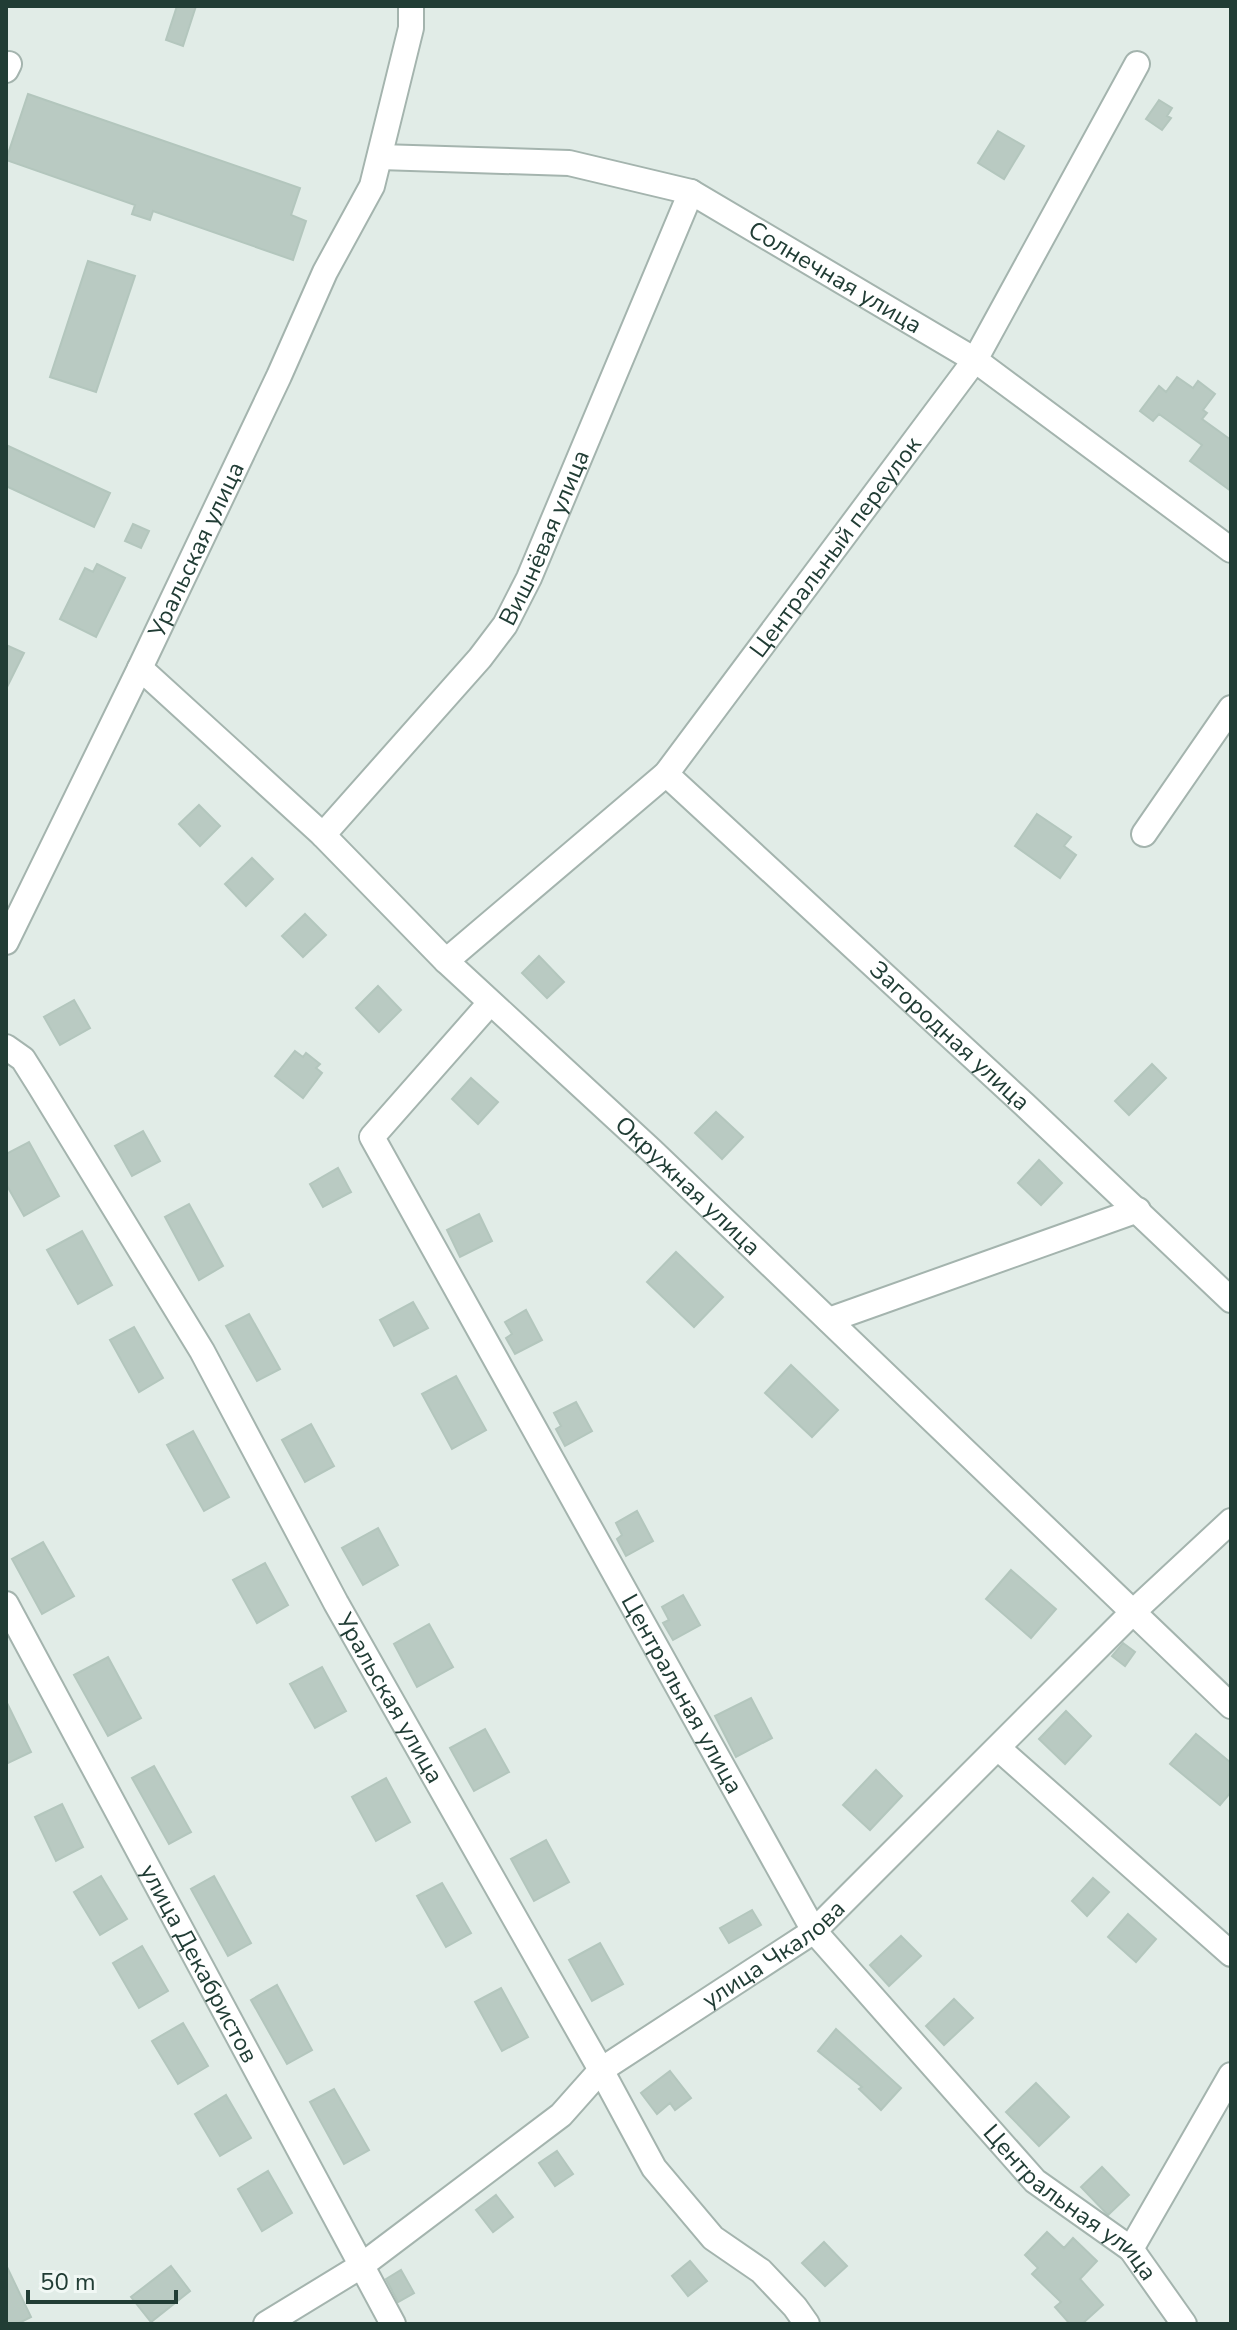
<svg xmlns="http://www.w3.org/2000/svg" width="1237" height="2330" viewBox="0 0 1237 2330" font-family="'Nunito Sans',sans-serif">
  <rect width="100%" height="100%" fill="#e1ece7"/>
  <path fill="#b9cac2" stroke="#b3c6bd" stroke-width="2" d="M177,6h19l-13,40 -17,-6z
    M28,94l272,94 -9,27 15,6 -13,39 -140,-49 -3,9 -18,-6 3,-9 -129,-45z
    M1159,100l13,8 -5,8 4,2 -9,12 -16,-11z
    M998,131l26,15 -20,33 -26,-16z
    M88,261l47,15 -39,116 -46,-15z
    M1177,377l16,11 5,-7 17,13 -12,16 4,3 -5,6 29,21v51l-41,-30 12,-16 -43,-31 -6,7 -13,-10 19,-25 7,6z
    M6,445l104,48 -16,34 -88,-41z
    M133,524l16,7 -8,17 -16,-7z
    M97,564l28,14 -29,59 -36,-18 25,-51 8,4z
    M6,645l18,8 -18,36z
    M199,805l21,21 -20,20 -21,-22z
    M1037,814l34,23 -7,9 12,9 -16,23 -45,-32z
    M252,858l21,21 -27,27 -21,-22z
    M305,914l21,21 -23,22 -21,-21z
    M539,956l25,26 -17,16 -25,-25z
    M378,986l23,24 -22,22 -23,-24z
    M74,1000l16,28 -30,17 -16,-28z
    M295,1051l8,6 3,-4 14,11 -4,4 6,5 -19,25 -28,-22z
    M1152,1064l14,14 -37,37 -14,-14z
    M471,1078l27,24 -20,22 -26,-25z
    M716,1112l27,25 -21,22 -27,-26z
    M143,1131l17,30 -28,15 -17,-30z
    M29,1142l30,54 -35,20 -18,-32v-30z
    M1039,1160l23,23 -21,22 -23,-22z
    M338,1168l13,24 -28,15 -13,-23z
    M189,1204l34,62 -24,14 -34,-63z
    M479,1214l13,27 -32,16 -13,-27z
    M82,1231l30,54 -34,19 -31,-54z
    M676,1252l47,45 -29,30 -47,-45z
    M413,1302l15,26 -34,18 -14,-26z
    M526,1310l16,30 -27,14 -9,-16 6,-4 -7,-12z
    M249,1314l31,55 -23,12 -31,-55z
    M134,1327l29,51 -24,14 -29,-52z
    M791,1365l47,45 -26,27 -47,-44z
    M456,1376l30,54 -34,19 -30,-55z
    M576,1402l16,29 -27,15 -9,-17 5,-3 -7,-13z
    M311,1424l23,42 -29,16 -23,-42z
    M193,1431l36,66 -25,14 -37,-66z
    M637,1511l16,30 -27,15 -9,-17 5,-4 -6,-12z
    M378,1528l20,37 -35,20 -21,-37z
    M43,1542l31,54 -32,18 -30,-55z
    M265,1563l23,42 -31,18 -24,-43z
    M1011,1570l45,39 -25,29 -45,-39z
    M683,1595l17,30 -27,15 -10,-17 6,-3 -7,-13z
    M429,1624l24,43 -36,20 -23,-43z
    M1123,1643l12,9 -10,14 -13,-10z
    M108,1657l33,61 -33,18 -34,-61z
    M322,1667l24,44 -31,17 -25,-44z
    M751,1698l21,40 -36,19 -21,-41z
    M6,1701l25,51 -25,12z
    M1066,1711l25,25 -26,28 -26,-25z
    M485,1729l24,43 -35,19 -24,-43z
    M1196,1734l35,29v29l-11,13 -50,-41z
    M154,1766l37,66 -22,12 -37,-66z
    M876,1770l26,26 -32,34 -27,-25z
    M386,1778l24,44 -34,19 -24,-44z
    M62,1804l21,43 -27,14 -21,-44z
    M546,1840l23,42 -35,19 -23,-42z
    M101,1876l26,43 -27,16 -26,-43z
    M214,1876l37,67 -23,13 -37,-67z
    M1093,1878l16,14 -22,24 -15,-15z
    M442,1883l29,50 -25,14 -29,-51z
    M752,1910l9,15 -32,18 -9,-15z
    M1128,1914l28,25 -20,23 -28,-25z
    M901,1936l20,20 -32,30 -19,-21z
    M600,1943l23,41 -31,17 -23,-41z
    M142,1946l26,45 -29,17 -26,-45z
    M277,1985l35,65 -25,14 -36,-64z
    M501,1988l27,49 -26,14 -27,-49z
    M954,1999l19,19 -29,27 -18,-19z
    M183,2023l25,43 -30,18 -26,-43z
    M836,2029l65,59 -20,22 -22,-21 3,-2 -44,-36z
    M670,2071l21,27 -16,12 -5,-7 -13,11 -16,-21z
    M1036,2083l33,34 -30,29 -33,-34z
    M334,2089l35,61 -25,14 -34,-62z
    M226,2095l25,43 -31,18 -25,-42z
    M557,2151l16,23 -18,12 -16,-23z
    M1102,2167l27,28 -21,20 -27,-28z
    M268,2171l24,42 -30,18 -24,-42z
    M496,2195l17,22 -20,15 -17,-22z
    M1047,2232l17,16 9,-10 24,23 -17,18 23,26 -21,19h-12l-15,-17 6,-5 -29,-28 6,-6 -13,-13z
    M824,2242l23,24 -22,20 -23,-23z
    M690,2261l17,20 -19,15 -16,-20z
    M6,2265l25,52 -14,7h-11z
    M171,2266l19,25 -39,31 -20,-25z
    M401,2270l13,23 -16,9 -12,-23z"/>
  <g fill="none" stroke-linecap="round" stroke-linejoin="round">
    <defs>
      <g id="street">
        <path d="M6,70l3,-6"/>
        <path id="s1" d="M380,157l189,6 122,29 284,168 256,190"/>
        <path id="s2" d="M140,668l183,167 123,126 206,190 579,555"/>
        <path id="s3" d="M666,774l359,331 206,195"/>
        <path d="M1144,834l87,-126"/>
        <path id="s4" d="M323,835l157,-177 25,-33 24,-47 162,-386"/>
        <path id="s5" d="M6,942l134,-274 139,-292 46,-104 47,-86 39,-158v-22"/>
        <path id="s6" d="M446,961l220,-187 309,-414 162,-296"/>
        <path id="s7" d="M490,1003l-118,134 442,794 221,250 96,68 53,75"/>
        <path id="s8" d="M6,1047l17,12 17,27 162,265 134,252 265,467 53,98 59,70 48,33 34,36 12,17"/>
        <path d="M829,1320l309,-110"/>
        <path id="s9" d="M6,1604l387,720"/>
        <path d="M998,1748l233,206"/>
        <path d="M1131,2249l100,-174"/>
        <path id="s10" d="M266,2324l95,-58 200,-151 40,-45 213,-139 319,-319 98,-91"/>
      </g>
    </defs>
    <use href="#street" stroke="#a4b4ae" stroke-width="28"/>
    <use href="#street" stroke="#fff" stroke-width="24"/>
  </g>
  <g text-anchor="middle" stroke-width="7" stroke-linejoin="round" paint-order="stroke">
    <g font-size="24" fill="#213d35" stroke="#f1f8f5">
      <text dy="8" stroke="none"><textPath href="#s1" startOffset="482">Солнечная улица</textPath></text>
      <text dy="8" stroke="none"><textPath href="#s4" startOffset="374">Вишнёвая улица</textPath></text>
      <text dy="8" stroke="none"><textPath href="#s6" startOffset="572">Центральный переулок</textPath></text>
      <text dy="8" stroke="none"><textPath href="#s5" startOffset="436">Уральская улица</textPath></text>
      <text dy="8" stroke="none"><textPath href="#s3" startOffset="386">Загородная улица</textPath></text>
      <text dy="8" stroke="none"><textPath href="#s2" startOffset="754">Окружная улица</textPath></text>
      <text dy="8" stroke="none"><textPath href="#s7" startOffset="816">Центральная улица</textPath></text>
      <text dy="8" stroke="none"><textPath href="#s8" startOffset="758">Уральская улица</textPath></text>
      <text dy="8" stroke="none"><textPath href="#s10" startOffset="630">улица Чкалова</textPath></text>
      <text dy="8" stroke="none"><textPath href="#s9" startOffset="408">улица Декабристов</textPath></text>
      <text dy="8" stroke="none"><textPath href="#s7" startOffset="1462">Центральная улица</textPath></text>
    </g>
  </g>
  <rect width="1237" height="2330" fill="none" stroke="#213d35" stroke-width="16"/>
  <path d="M28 2290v12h148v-12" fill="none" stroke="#213d35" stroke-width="4"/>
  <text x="40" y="2290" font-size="24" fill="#213d35" stroke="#f1f8f5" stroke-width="6" paint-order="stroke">50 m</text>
</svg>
